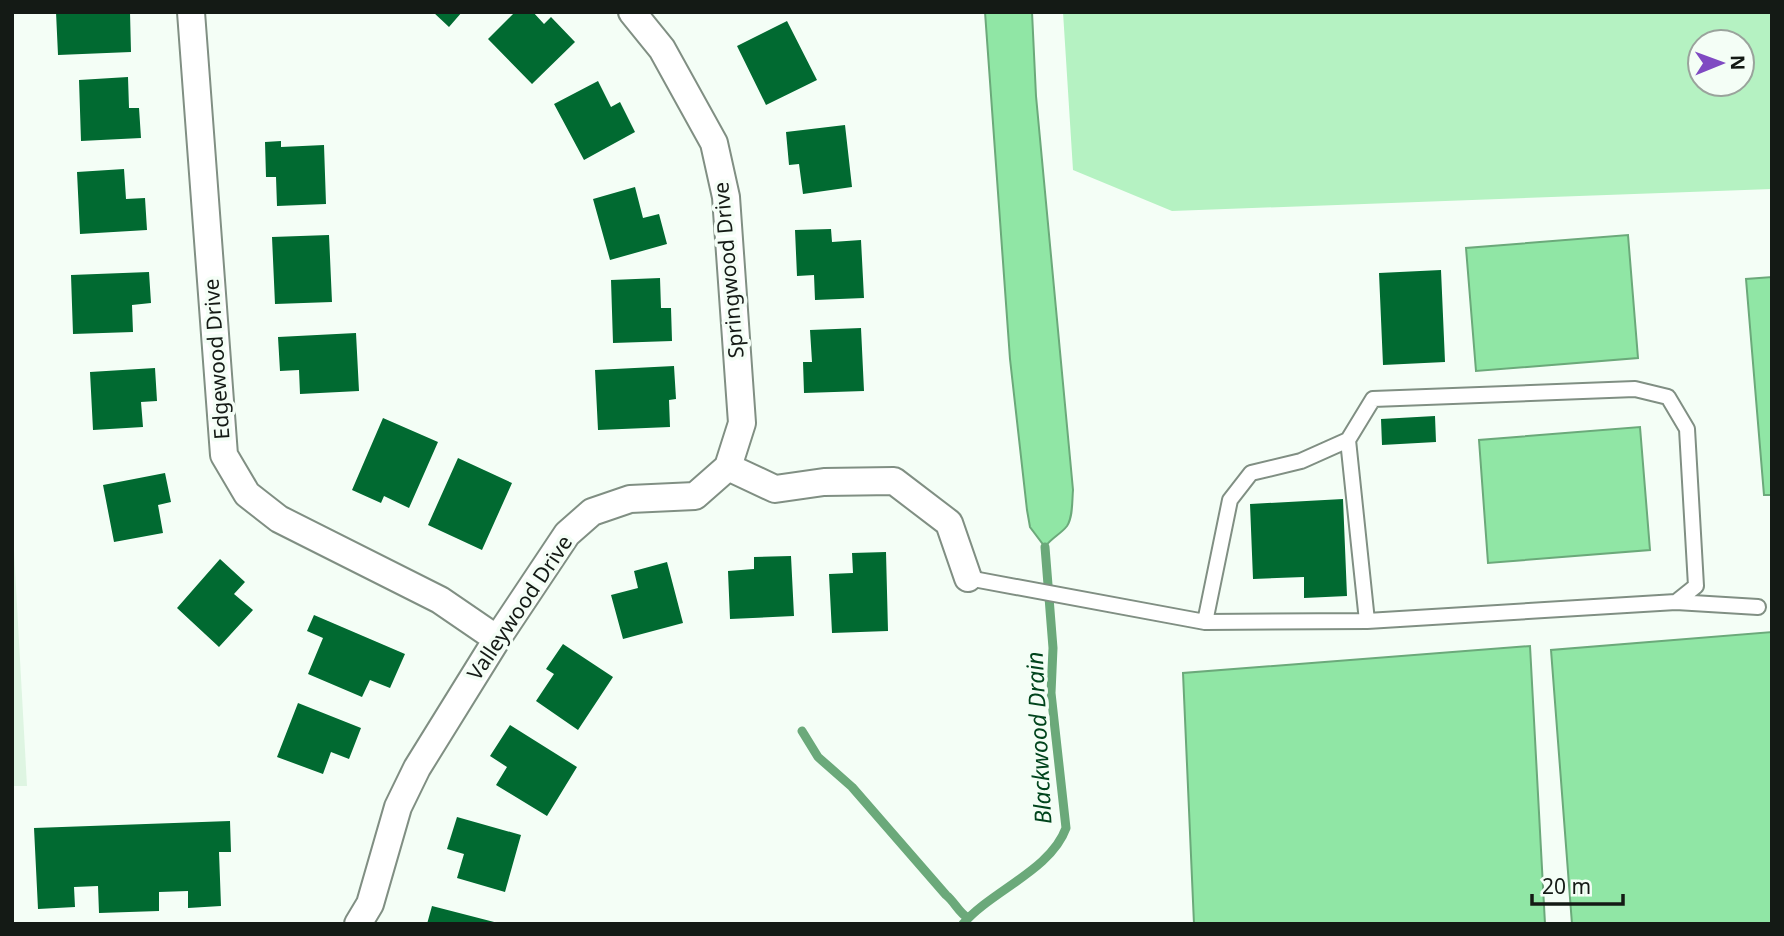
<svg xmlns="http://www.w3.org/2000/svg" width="1784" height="936" viewBox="0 0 1784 936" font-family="'Noto Sans',sans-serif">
  <rect width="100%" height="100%" fill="#f4fef6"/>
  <path fill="#def5e2" d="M12,515l15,271h-15z"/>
  <path fill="#b5f2c2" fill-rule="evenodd" d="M1063,12h709v177l-600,22 -99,-41zM1700,42h42v42h-42z"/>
  <path fill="#90e6a5" stroke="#6ba97a" stroke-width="2" d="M985,12h47l4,84 37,394c-1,11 0,27 -6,36 -6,8 -16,12 -22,21l-15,-20 -3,-17 -17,-151z
    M1628,235l10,123 -162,13 -10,-123z
    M1772,277v218h-8l-18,-216z
    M1640,427l10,123 -162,13 -9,-123z
    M1772,632v292h-200l-21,-274z
    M1530,646l15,278h-351l-11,-251z"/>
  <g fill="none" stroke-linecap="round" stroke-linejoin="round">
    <path stroke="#6ba97a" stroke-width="9" d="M802,731l16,26 34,30 94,108c8,6 13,18 22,23
      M963,924c28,-33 88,-54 103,-96l-15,-135 2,-45 -8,-101"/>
  </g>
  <path fill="#016a31" d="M56,12h74l1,40 -73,3z
    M433,12h29l-13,15z
    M515,12h18l11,12 7,-7 24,25 -43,42 -44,-45z
    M787,21l30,59 -51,25 -29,-59z
    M128,77l1,31h10l2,30 -60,3 -2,-61z
    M598,81l13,26 9,-5 15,30 -51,28 -30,-56z
    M845,125l7,62 -49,7 -4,-30 -10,1 -3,-33z
    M281,141v6l43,-2 2,59 -49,2 -1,-29h-10l-1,-35z
    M124,169l2,30 19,-1 2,32 -67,4 -3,-62z
    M635,187l8,31 16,-4 8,30 -57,16 -17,-61z
    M831,229l1,13 29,-2 3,58 -49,2 -1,-25 -17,1 -2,-46z
    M329,235l3,67 -57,2 -3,-67z
    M1441,270l4,92 -62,3 -4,-92z
    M149,272l2,31 -19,2 1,27 -60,2 -2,-59z
    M660,278l1,30h10l1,33 -59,2 -2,-63z
    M861,328l3,63 -60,2 -1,-31h9l-2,-32z
    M356,333l3,58 -59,3 -1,-24 -19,1 -2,-34z
    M674,366l2,33 -7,1 1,27 -72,3 -3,-60z
    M155,368l2,33 -16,1 2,25 -50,3 -3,-58z
    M1435,416l1,26 -54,3 -1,-26z
    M383,418l55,24 -29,66 -25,-12 -3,7 -29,-13z
    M458,458l54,25 -30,67 -54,-25z
    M165,473l6,29 -13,3 5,28 -49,9 -11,-57z
    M1343,499l4,97 -43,2v-21l-51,2 -3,-75z
    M886,552l2,79 -56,2 -3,-59 24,-1 -1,-20z
    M791,556l3,60 -64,3 -2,-48 26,-2v-12z
    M220,559l25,23 -11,12 19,16 -34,37 -42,-39z
    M667,562l16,61 -60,16 -12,-44 27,-7 -4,-17z
    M314,615l91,39 -15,34 -20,-8 -8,17 -54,-23 15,-36 -16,-7z
    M563,644l50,33 -35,53 -42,-29 18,-27 -8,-5z
    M298,703l63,25 -12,31 -18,-7 -8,22 -46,-17z
    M510,725l67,42 -30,49 -51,-31 11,-18 -17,-11z
    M457,817l64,18 -16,57 -48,-14 7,-24 -17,-5z
    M230,821l1,31h-12l2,54 -33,2v-17l-29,1v19l-60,2 -1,-27 -24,1 1,20 -37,2 -4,-81z
    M432,906l66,17v1h-71z"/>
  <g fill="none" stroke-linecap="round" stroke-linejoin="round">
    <defs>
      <path id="lane" d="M1348,440l19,181
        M968,578l237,44 162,-1 309,-19 20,-16 -9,-157 -19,-32 -33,-8 -262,10 -25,41 -47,21 -50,12 -21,27 -25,122
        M1676,602l82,5"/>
      <path id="street" d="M191,12l33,443 23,39 32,25 161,81 57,39
        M632,12l30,37 52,94 12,54 16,226 -14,44
        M358,924l12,-20 28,-97 19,-39 80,-129 70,-105 25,-22 38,-13 65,-3 33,-29 47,22 49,-7 70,-1 55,42 19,55"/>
    </defs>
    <use href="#lane" stroke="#808f83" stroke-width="18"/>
    <use href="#street" stroke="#808f83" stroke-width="30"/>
    <use href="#lane" stroke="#fff" stroke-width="14"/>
    <use href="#street" stroke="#fff" stroke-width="26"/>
  </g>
  <g text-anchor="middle" stroke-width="7" stroke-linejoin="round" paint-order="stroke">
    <g font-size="21" fill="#141a15" stroke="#f4fef6">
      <text transform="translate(729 270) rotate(-95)" y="7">Springwood Drive</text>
      <text transform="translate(217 359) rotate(-94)" y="7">Edgewood Drive</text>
      <text transform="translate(520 608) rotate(-56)" y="7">Valleywood Drive</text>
    </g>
    <g font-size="23" font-style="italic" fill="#00441c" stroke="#f4fef6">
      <text transform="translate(1039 738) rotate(-93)" y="8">Blackwood Drain</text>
    </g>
  </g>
  <rect width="1784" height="936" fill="none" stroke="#141a15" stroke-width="28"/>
  <g transform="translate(1721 63) rotate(89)"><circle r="33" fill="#f4fef6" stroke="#9aa39c" stroke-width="2"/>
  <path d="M0-5L12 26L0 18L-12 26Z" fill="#7f4ac2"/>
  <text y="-10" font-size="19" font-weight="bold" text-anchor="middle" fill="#141a15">N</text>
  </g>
  <path d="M1532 894v10h91v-10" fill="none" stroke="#141a15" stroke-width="3.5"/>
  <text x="1542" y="894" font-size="21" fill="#141a15" stroke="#f4fef6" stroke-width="5" paint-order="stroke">20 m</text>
</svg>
